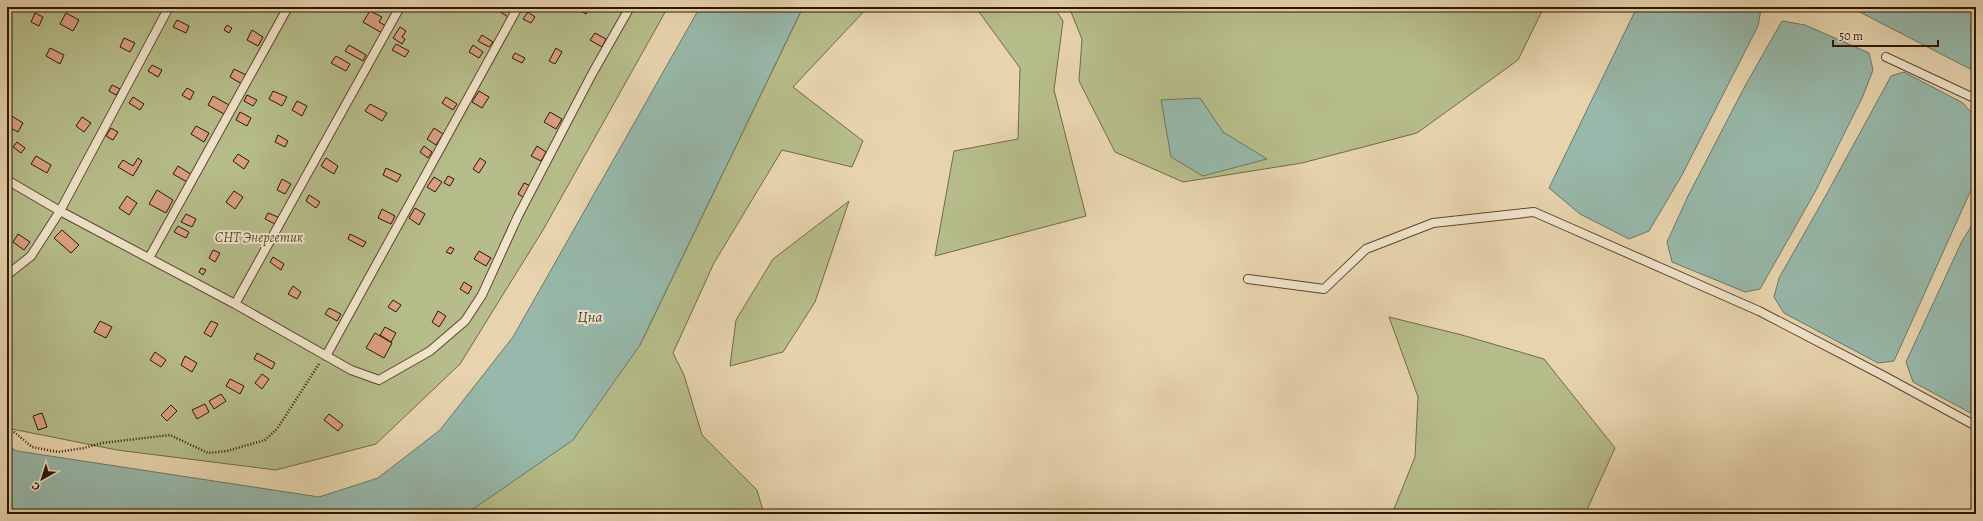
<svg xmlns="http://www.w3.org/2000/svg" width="1983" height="521" viewBox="0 0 1983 521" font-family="Alegreya,serif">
  <rect width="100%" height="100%" fill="#e7d4ae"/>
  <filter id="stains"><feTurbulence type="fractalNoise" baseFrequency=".005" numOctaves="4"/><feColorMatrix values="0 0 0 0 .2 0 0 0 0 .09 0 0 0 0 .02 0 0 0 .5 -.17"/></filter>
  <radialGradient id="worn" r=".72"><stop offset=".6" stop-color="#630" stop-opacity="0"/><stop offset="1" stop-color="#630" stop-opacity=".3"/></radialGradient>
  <path fill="#b6bd8a" stroke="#726a46" d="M7,7h661l-125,223 -83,134 -84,80 -100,26 -159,-20 -110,-22z
    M803,7h65l-75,80 70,54 -11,26 -70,-17 -68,113 -41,90 11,22 18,60 55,55 7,24h-298l22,-16 152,-153z
    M981,7h73l9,14 -9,69 32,126 -151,40 19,-105 64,-12 2,-71 -41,-56z
    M1069,7h475l-26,53 -101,73 -115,30 -119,19 -68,-30 -36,-71 3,-42z
    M849,201l-34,101 -32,50 -53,14 6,-46 37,-61z
    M1389,317l73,18 82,24 71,89 -30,66h-63l-27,-5 -103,5 23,-57 3,-60z"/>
  <path fill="#97b8aa" stroke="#6d7767" d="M700,7h103l-163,338 -67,95 -107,74h-459v-68l10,5 302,46 59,-19 62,-48 73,-93z
    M1637,7h120l4,2 -3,17 -76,149 -33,56 -20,8 -49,-25 -31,-26z
    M1850,7h126v65z
    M1782,21l23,4 64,28 4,17 -10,26 -48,96 -55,97 -15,3 -73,-30 -5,-20 21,-46 57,-110z
    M1904,72l59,31 13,15v61l-82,182 -16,2 -94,-50 -10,-16 5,-19 46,-81 66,-121z
    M1200,98l23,34 44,27 -64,17 -32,-19 -10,-57z
    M1976,219v197l-63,-34 -7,-20 56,-121z"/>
  <path fill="#d89f81" stroke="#2e1602" d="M186,7h10l-3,4z
    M415,7h10l-3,4z
    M493,7h14l5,3 -4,7z
    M579,7h12l-5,7 -9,-5z
    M370,11l12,6 -3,5 7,4 -4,7 -19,-11z
    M528,12l7,5 -4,6 -8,-4z
    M35,13l8,4 -4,9 -8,-4z
    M66,13l13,7 -6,11 -13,-7z
    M177,20l12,6 -3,7 -13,-6z
    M227,25l5,3 -3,5 -5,-3z
    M400,27l6,4 -4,6 3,2 -3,5 -9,-6z
    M252,30l11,7 -5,9 -11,-6z
    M595,33l11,6 -4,8 -12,-7z
    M482,35l11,7 -4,5 -11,-6z
    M124,38l11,5 -5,9 -10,-5z
    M396,44l13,7 -4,6 -13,-7z
    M349,45l17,10 -3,6 -18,-10z
    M473,45l10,7 -4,6 -10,-6z
    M50,48l14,7 -4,9 -14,-8z
    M556,48l6,4 -7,12 -6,-3z
    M515,53l10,5 -3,5 -10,-5z
    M336,56l14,8 -4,7 -15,-8z
    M152,65l10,5 -4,7 -10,-6z
    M234,69l12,6 -4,9 -12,-7z
    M112,85l8,4 -4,6 -7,-4z
    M187,88l7,4 -4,8 -8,-5z
    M273,91l14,6 -5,9 -13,-7z
    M479,91l10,6 -7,11 -10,-6z
    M247,95l10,5 -4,6 -9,-5z
    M213,96l16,9 -5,9 -16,-9z
    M133,97l11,7 -4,6 -11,-7z
    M446,97l11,7 -4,6 -11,-7z
    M297,101l10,5 -5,10 -10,-6z
    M370,104l17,9 -5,8 -17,-10z
    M240,112l11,6 -4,8 -11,-6z
    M550,112l12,7 -6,10 -12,-7z
    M10,115l13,8 -5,9 -11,-6v-7z
    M82,117l9,6 -7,9 -8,-6z
    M196,126l13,7 -5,9 -13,-8z
    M111,128l7,4 -5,8 -7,-4z
    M434,128l9,6 -7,11 -9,-6z
    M278,135l10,6 -3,6 -10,-5z
    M17,142l8,6 -4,5 -8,-6z
    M424,146l8,6 -4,6 -8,-6z
    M537,146l9,6 -5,9 -10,-5z
    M238,154l11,7 -5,8 -11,-8z
    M36,156l15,9 -4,8 -16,-9z
    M138,158l4,3 -9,15 -15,-9 5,-7 10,6z
    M326,158l12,8 -4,8 -13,-8z
    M480,158l6,4 -7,11 -6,-4z
    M178,166l14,9 -5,7 -14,-8z
    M386,168l15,7 -4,7 -14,-7z
    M448,176l6,3 -4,7 -6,-3z
    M434,177l8,5 -7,10 -8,-5z
    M282,179l9,5 -6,10 -8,-4z
    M524,183l7,3 -6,12 -7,-4z
    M157,190l16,10 -7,13 -17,-9z
    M234,191l9,6 -8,12 -9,-7z
    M7,194l4,2 -4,6z
    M309,195l11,7 -4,6 -10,-7z
    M127,196l10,7 -8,12 -10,-7z
    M415,208l10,6 -6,11 -10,-7z
    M382,209l13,7 -4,8 -13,-6z
    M268,213l10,4 -3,7 -10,-5z
    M186,214l10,5 -4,8 -11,-5z
    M178,226l11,6 -3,6 -12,-6z
    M62,230l17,15 -8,8 -17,-15z
    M18,234l12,8 -6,8 -11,-8z
    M350,234l16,8 -3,5 -15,-8z
    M450,247l4,2 -3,5 -5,-2z
    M213,250l7,3 -5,9 -6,-4z
    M479,251l12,7 -5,8 -12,-7z
    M273,257l11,7 -3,6 -11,-8z
    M201,268l5,2 -3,5 -4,-3z
    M464,282l8,5 -4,7 -8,-5z
    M293,286l8,6 -4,7 -9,-5z
    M393,300l8,5 -5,7 -8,-5z
    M329,308l12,6 -4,7 -12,-7z
    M438,311l8,5 -7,11 -7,-5z
    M100,321l12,6 -6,11 -12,-6z
    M211,321l7,3 -7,13 -7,-4z
    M385,327l11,6 -5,9 -11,-7z
    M375,333l17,10 -8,15 -18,-10z
    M155,352l11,8 -5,7 -11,-7z
    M257,353l18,10 -3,6 -18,-10z
    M185,356l12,7 -5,9 -11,-7z
    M262,374l7,5 -7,10 -7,-6z
    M230,379l14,7 -4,8 -14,-8z
    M221,394l5,7 -12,8 -5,-8z
    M205,404l4,8 -12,7 -5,-9z
    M171,405l6,6 -10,10 -6,-6z
    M42,413l5,14 -9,3 -5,-14z
    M329,414l14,11 -5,6 -14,-11z"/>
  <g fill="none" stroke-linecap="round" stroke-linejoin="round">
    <defs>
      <path id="service" d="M1886,57l90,42
        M7,180l53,31 109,-204
        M149,258l139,-251
        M7,275l24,-19 29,-45 175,93 116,66 28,10 51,-29 35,-30 17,-26 36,-79 74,-142 38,-67
        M1248,279l76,10 42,-40 67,-26 101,-11 225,99 125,65 92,50
        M235,304l165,-297
        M326,356l192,-349"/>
    </defs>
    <use href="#service" stroke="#5c462d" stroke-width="10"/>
    <path stroke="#2e1602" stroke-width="2.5" stroke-dasharray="1 2" stroke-linecap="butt" d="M7,426l25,21 26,5 26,-4 18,-5 68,-8 38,18 19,-2 38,-11 12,-11 42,-65"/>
    <use href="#service" stroke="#efe3ca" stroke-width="8"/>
  </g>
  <g text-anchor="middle" stroke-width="4" stroke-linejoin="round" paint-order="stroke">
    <g font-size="14" font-style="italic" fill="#57482b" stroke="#efe3ca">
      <text x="259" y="242">СНТ Энергетик</text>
    </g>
    <g font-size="15" font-style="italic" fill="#4e4734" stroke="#efe3ca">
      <text x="590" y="322">Цна</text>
    </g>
  </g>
  <rect width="1983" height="521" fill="none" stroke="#e7d4ae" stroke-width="24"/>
  <rect x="8" y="8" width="1967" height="505" fill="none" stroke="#2e1602" stroke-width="2"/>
  <rect x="12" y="12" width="1959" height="497" fill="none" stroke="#2e1602"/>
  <g transform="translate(42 479) rotate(219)" stroke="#efe3ca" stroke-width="3" paint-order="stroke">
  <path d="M0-3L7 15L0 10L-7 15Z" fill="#2e1602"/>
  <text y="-6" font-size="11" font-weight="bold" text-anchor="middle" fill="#2e1602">С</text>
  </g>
  <path d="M1833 40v6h105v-6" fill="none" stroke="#2e1602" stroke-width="2"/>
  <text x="1839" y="40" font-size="12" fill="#2e1602" stroke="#efe3ca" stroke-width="3" paint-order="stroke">50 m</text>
  <rect width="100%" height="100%" filter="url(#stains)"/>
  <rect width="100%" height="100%" fill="url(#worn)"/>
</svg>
